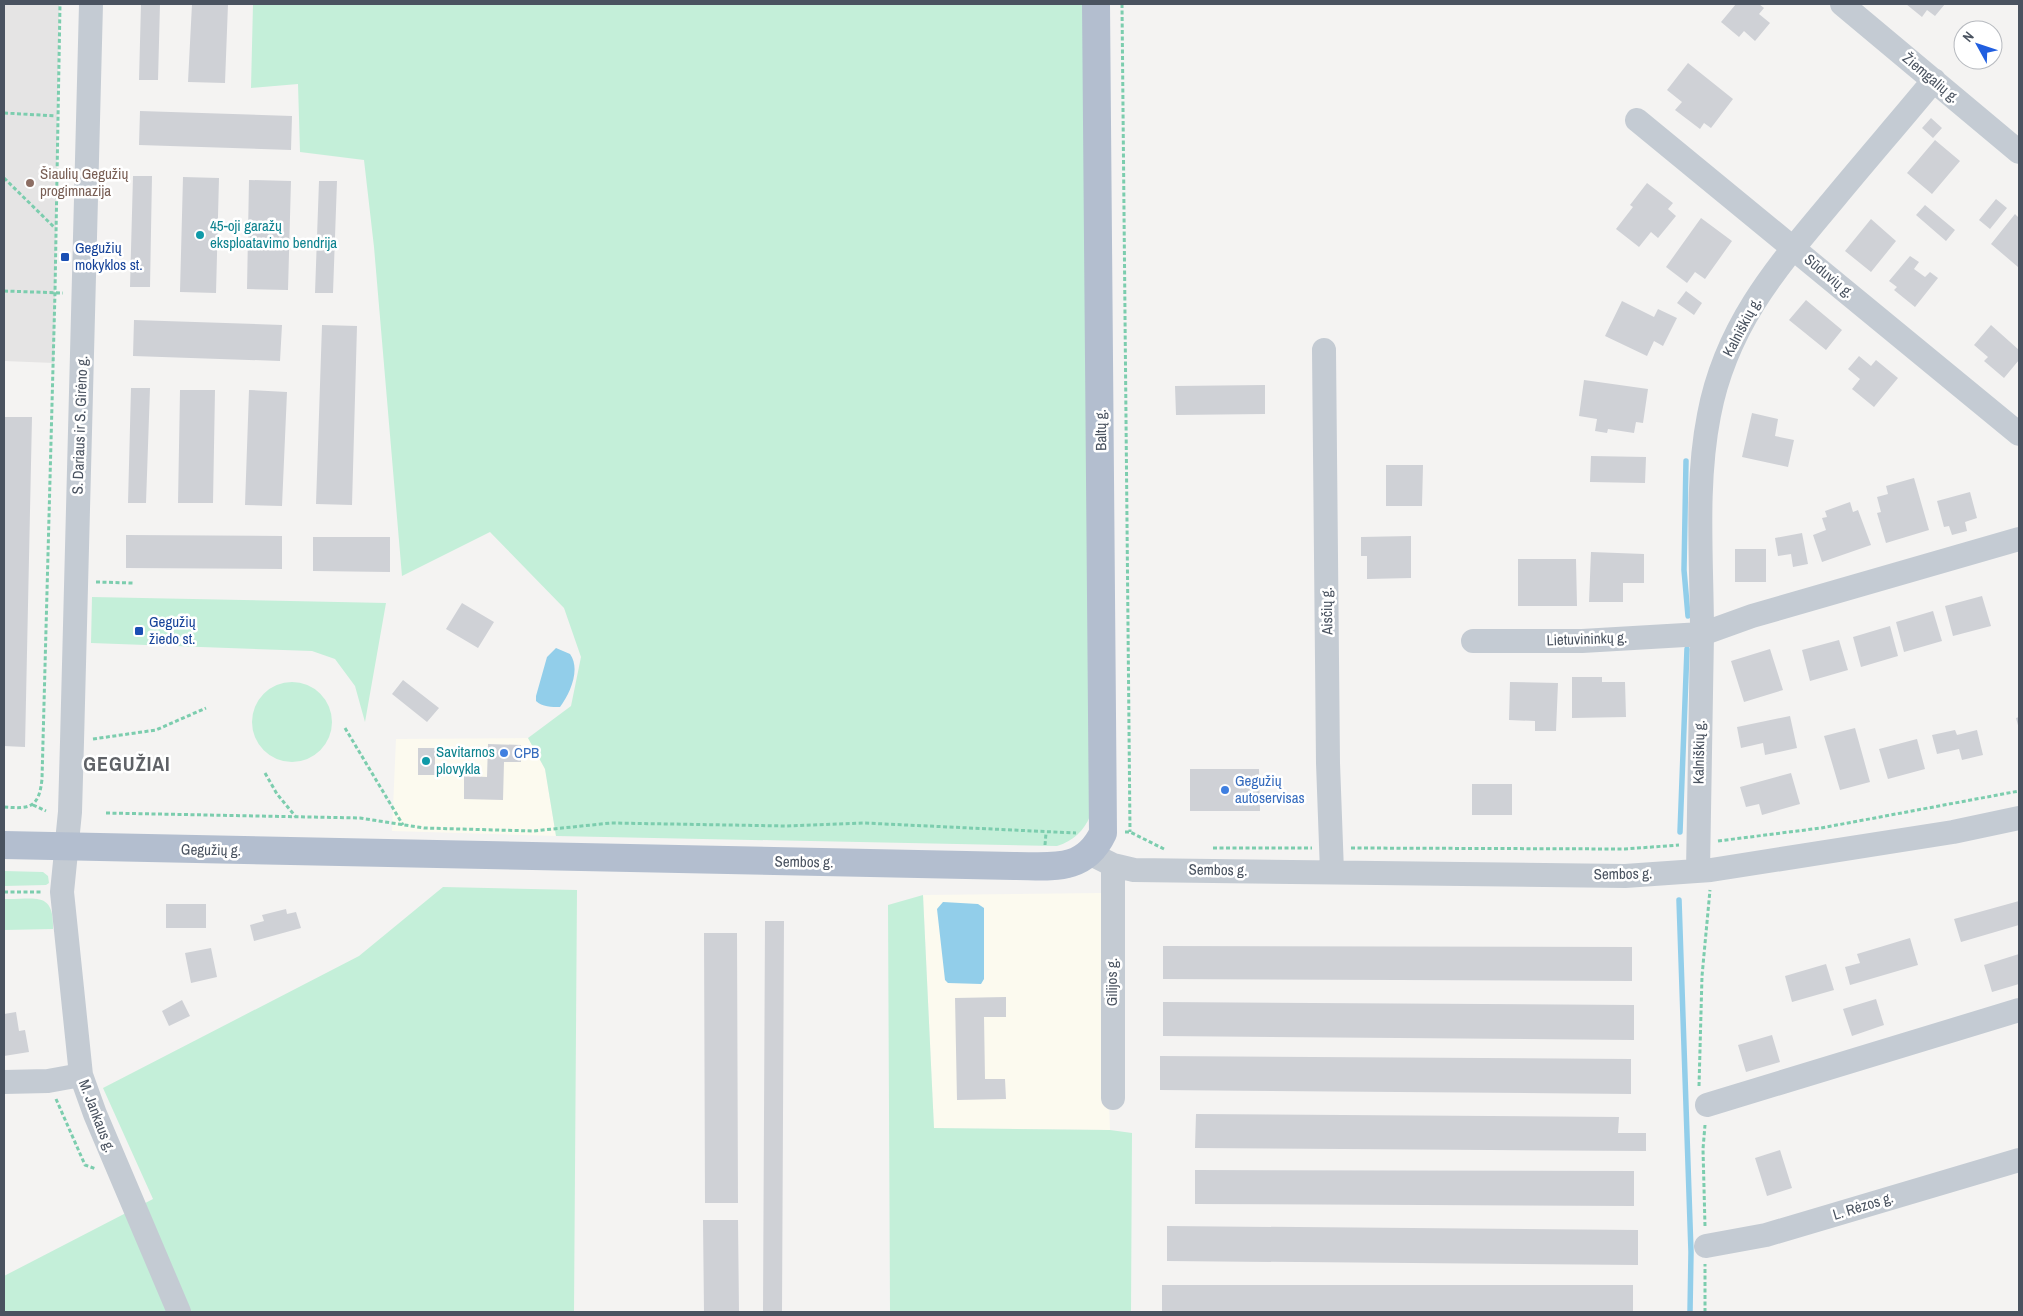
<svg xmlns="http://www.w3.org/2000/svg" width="2023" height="1316" viewBox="0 0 2023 1316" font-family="'Archivo Narrow',sans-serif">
  <rect width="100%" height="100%" fill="#f4f3f2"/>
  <path fill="#fcfaef" d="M528,738l17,31 11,67 -164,-5 4,-92z
    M1101,893l9,237 -176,-2 -11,-233z"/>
  <path fill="#e5e4e4" d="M4,4h55l-5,359 -50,-2z"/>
  <path fill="#c4efd9" d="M253,4h832l5,812c-6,15 -17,25 -33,30l-501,-10 -11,-67 -17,-31 43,-32 10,-49 -17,-49 -74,-76 -88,44 -28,-329 -10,-87 -64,-8 -2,-68 -47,4z
    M92,597l294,6 -21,119 -10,-36 -20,-27 -23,-8 -221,-8z
    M252 722a40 40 0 1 1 80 0a40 40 0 1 1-80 0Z
    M4,871l39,1 5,4 1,7 -3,2 -42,1z
    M443,887l134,3 -3,422h-570v-36l149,-77 -50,-111 256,-132z
    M923,895l11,233 176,2 22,3 -1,179h-241l-2,-407z
    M4,899c31,1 50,-9 49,30l-49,1z"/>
  <path fill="#92ceea" d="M556,648l14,6c11,15 0,40 -10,53 -8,0 -18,0 -24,-6v-5l11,-39z
    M943,902l35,2 6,4v71l-3,5 -33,-1 -3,-3 -8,-71z"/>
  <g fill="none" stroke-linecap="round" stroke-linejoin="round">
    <path stroke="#92ceea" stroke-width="5.5" d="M1686,461l-2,109 4,46
      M1680,832l7,-183
      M1679,900l12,352 -1,60"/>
  </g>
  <path fill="#cfd1d6" d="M141,4h19l-2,76h-19z
    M192,4h36l-3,79 -37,-1z
    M1736,4h23l5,4 -5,6 11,9 -15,18 -11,-10 -5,6 -18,-15z
    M1906,4h39l-10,12 -8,-6 -5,7z
    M1688,63l45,36 -22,29 -7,-5 -4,6 -25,-19 7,-8 -15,-12z
    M140,111l152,5 -1,34 -152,-5z
    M1931,118l11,10 -9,10 -11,-10z
    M1935,140l25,21 -28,33 -25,-21z
    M133,176h19l-2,111h-20z
    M183,177l36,1 -3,115 -36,-1z
    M249,180l42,1 -3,109 -41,-1z
    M319,181h18l-4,112h-18z
    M1647,183l26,20 -5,6 8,7 -18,22 -7,-6 -12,15 -23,-18 17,-22 -3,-2z
    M1996,199l11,9 -17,21 -11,-9z
    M1925,205l30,25 -9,11 -30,-26z
    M2015,214l4,4 -1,49 -27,-23z
    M1701,218l31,23 -27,38 -10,-7 -8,11 -21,-16z
    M1871,219l25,22 -25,31 -26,-21z
    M1910,256l9,6 -5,7 11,8 5,-5 8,6 -23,29 -21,-17 3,-3 -8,-6z
    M1686,291l16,12 -8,12 -17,-12z
    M1806,300l36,30 -16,20 -37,-30z
    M1622,301l32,16 4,-8 19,9 -14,28 -9,-5 -7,15 -42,-20z
    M134,320l148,5 -2,36 -147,-5z
    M322,325l35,1 -5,179 -36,-1z
    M1991,325l28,25v10l-15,18 -20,-17 4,-4 -14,-12z
    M1859,356l12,10 5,-6 22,18 -24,29 -22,-18 8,-10 -12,-10z
    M1584,380l64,9 -5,34 -7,-1 -2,11 -26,-4 -1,4 -12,-2 2,-12 -18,-3z
    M1265,385v29l-89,1 -1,-29z
    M131,388h19l-4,115h-18z
    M180,390h35l-2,113h-35z
    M249,390l38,2 -5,114 -37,-1z
    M1752,413l26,6 -3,17 19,4 -6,27 -46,-10z
    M4,417h28l-7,330 -21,-1z
    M1591,456l55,1 -1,26 -55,-1z
    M1386,465h37l-1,41h-36z
    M1914,478l15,52 -43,13 -9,-30 4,-1 -4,-15 11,-3 -2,-8z
    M1970,492l7,26 -12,4 2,9 -15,4 -3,-9 -5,1 -7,-26z
    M1850,502l3,10 5,-2 13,35 -49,17 -9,-27 13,-5 -4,-12 5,-1 -2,-6z
    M1802,533l6,31 -15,3 -2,-13 -13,2 -3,-18z
    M126,535l156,1v33l-156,-1z
    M1411,536v42l-44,1v-23h-6v-19z
    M313,537h77v35l-77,-1z
    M1735,549h31v33h-31z
    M1591,552l53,2v29h-21v19h-34z
    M1518,559h58l1,47h-59z
    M1982,596l9,30 -38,10 -8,-30z
    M462,603l32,19 -16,26 -32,-19z
    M1933,611l9,30 -38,11 -8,-30z
    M1890,626l8,30 -37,11 -8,-30z
    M1839,640l9,30 -38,11 -8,-31z
    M1770,649l13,41 -39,12 -13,-41z
    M1572,677h30v5h23l1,35 -54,1z
    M403,680l36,28 -12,14 -35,-28z
    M1510,682l48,1 -2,48h-21v-10l-26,-1z
    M1790,716l7,32 -32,7 -2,-12 -22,5 -4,-21z
    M2019,717v12l-3,-11z
    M1855,728l15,54 -30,8 -16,-54z
    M1955,730l2,5 20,-5 6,25 -21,5 -3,-11 -22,5 -5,-19z
    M1917,739l8,30 -37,10 -9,-30z
    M488,744l33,1v17h-17l-1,38 -39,-1v-23l23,1z
    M418,748h17v27h-17z
    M1190,769h69l1,42h-70z
    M1791,773l9,31 -38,11 -3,-11 -13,3 -6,-20z
    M1472,784h40v31h-40z
    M2019,901v24l-58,17 -7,-23z
    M166,904h40v24h-40z
    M286,909l1,5 9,-2 5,16 -47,13 -4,-16 14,-4 -2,-6z
    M765,921h19l-2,391h-19z
    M704,933h33l1,270h-33z
    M1910,938l8,27 -68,20 -5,-18 15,-4 -3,-9z
    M1163,946l469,1v34l-469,-2z
    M211,948l6,29 -26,6 -6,-30z
    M2019,954v30l-27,8 -8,-27z
    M1826,964l8,26 -42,12 -7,-26z
    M1006,997v20h-22l1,62h20l1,20 -49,1 -2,-102z
    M1876,999l8,26 -32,11 -9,-27z
    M182,1000l8,16 -21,10 -7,-15z
    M1163,1002l471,3v35l-471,-4z
    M16,1012l3,19 6,-1 4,22 -25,4v-42z
    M1772,1035l8,27 -34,10 -8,-27z
    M1160,1056l471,3v35l-471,-4z
    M1196,1114l423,3 -1,16h28v18l-451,-3z
    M1780,1150l12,38 -25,8 -12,-38z
    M1195,1170l439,1v35l-439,-2z
    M703,1220h35l1,92h-35z
    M1167,1226l471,4v35l-471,-4z
    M1162,1285h471v27h-471z"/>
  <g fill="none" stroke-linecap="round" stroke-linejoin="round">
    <path stroke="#7ccdae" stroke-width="3" stroke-dasharray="4 2.5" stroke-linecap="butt" d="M1122,4l8,828
      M4,113l52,3
      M4,178l51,50
      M4,291l59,2
      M96,582l37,1
      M345,728l58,97
      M93,739l63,-9 50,-22
      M265,773l12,21 19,23
      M33,805l13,6
      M4,807c26,2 35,1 38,-28l13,-487 5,-288
      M106,813l254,5 64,10 109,3 78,-8 176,3 77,-3 212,10
      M1125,832h5l34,17
      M1718,841l103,-13 198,-37
      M1045,845l1,-12
      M1213,848h99
      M1351,848l274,1 54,-4
      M4,892h39
      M1699,1086l3,-110 8,-86
      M56,1099l29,66 11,4
      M1705,1226l-2,-77 2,-24
      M1705,1312v-48"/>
    <path stroke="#c4cbd3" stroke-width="24" d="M91,4l-19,738 -2,70 -8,80 19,183 14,39 84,198
      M1842,4l177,148
      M1637,120l382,314
      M1324,350l4,413 4,109
      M1473,641h109l120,-7c0,-72 -7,-148 7,-219 17,-90 68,-148 125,-216 33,-40 67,-79 100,-119
      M1091,854l22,11 21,5 491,6 86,-6 242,-38 66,-14
      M1698,871l4,-237 50,-18 267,-77
      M4,1082l44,-1 33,-6
      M1113,1098v-233
      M1707,1105l312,-95
      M1706,1246l60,-11 253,-75"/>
    <path stroke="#b3becf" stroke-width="28" d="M4,845l1010,21c37,0 70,7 89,-33l-7,-829"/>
  </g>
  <circle fill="#8d6e63" stroke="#fff" stroke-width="2" cx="30" cy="183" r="5"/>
  <g fill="#0f9aa8" stroke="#fff" stroke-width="2">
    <circle cx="200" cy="235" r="5"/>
    <circle cx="426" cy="761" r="5"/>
  </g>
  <g fill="#1a4fb4" stroke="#fff" stroke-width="2">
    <rect x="60" y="252" width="10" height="10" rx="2.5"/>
    <rect x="134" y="626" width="10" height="10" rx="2.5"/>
  </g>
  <g fill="#3f7fe0" stroke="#fff" stroke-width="2">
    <circle cx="504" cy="753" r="5"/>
    <circle cx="1225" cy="790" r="5"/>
  </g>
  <g text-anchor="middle" stroke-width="5" stroke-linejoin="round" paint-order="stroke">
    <g font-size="15" fill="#4a5360" stroke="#fff">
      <text transform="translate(1931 78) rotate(40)" y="5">Žiemgalių g.</text>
      <text transform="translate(1829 276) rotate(40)" y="5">Sūduvių g.</text>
      <text transform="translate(1742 327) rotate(-62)" y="5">Kalniškių g.</text>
      <text transform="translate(80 425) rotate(-88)" y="5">S. Dariaus ir S. Girėno g.</text>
      <text transform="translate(1101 430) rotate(-91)" y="5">Baltų g.</text>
      <text transform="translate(1327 611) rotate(-91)" y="5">Aisčių g.</text>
      <text transform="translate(1587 639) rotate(-2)" y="5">Lietuvininkų g.</text>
      <text transform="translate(1699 752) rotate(-89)" y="5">Kalniškių g.</text>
      <text transform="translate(211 850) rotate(1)" y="5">Gegužių g.</text>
      <text transform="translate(804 862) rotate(1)" y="5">Sembos g.</text>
      <text transform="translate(1218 870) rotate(1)" y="5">Sembos g.</text>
      <text transform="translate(1623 874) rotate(-1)" y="5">Sembos g.</text>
      <text transform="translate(1112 982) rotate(-90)" y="5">Gilijos g.</text>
      <text transform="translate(97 1116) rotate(69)" y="5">M. Jankaus g.</text>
      <text transform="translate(1863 1206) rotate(-17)" y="5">L. Rėzos g.</text>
    </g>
    <g font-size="15" fill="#785e54" stroke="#fff" text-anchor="start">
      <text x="40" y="179">Šiaulių Gegužių<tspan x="40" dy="17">progimnazija</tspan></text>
    </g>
    <g font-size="15" fill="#0d838f" stroke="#fff" text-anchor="start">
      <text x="210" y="231">45-oji garažų<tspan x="210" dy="17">eksploatavimo bendrija</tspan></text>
      <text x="436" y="757">Savitarnos<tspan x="436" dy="17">plovykla</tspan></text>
    </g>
    <g font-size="15" fill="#164399" stroke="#fff" text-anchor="start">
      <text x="75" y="253">Gegužių<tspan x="75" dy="17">mokyklos st.</tspan></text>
      <text x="149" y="627">Gegužių<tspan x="149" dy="17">žiedo st.</tspan></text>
    </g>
    <g font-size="15" fill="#366cbe" stroke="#fff" text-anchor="start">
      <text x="514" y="758">CPB</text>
      <text x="1235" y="786">Gegužių<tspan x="1235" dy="17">autoservisas</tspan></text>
    </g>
    <g font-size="20" font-weight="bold" letter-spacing="1" fill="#5f6267" stroke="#fff">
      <text x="127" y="771">GEGUŽIAI</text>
    </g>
  </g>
  <rect width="2023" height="1316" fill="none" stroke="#4a5360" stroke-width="10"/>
  <g transform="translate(1978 45) rotate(310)"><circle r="24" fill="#ffffff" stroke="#b7babf"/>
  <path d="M0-4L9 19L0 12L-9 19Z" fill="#215fe0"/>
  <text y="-8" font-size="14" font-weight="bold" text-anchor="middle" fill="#4a5360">N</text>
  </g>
</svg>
